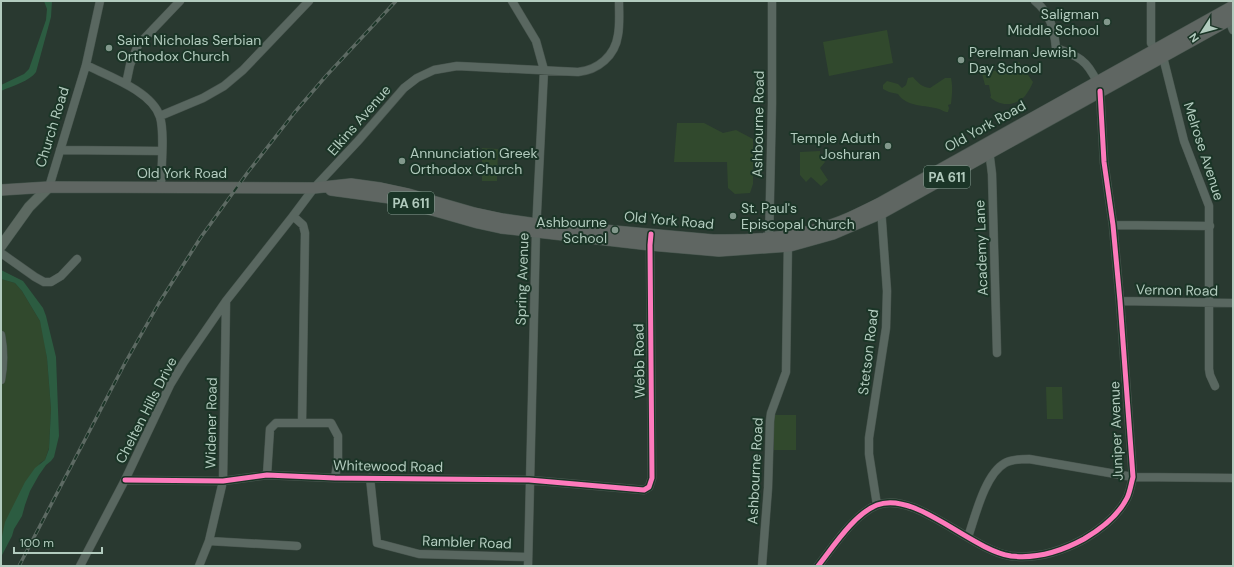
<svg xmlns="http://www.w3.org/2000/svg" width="1234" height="567" viewBox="0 0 1234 567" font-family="'DM Sans',sans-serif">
  <rect width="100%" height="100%" fill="#293930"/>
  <path fill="#31492d" d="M887,30l6,33 -64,13 -6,-34z
    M1019,62l14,20c-2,5 -5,10 -8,14 -10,10 -25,11 -35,1l1,-1 -2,-11h-4l-4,-15 4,-2 14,4 6,-2 4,-4 2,1z
    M913,77c5,6 9,10 17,11l15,-10h6c2,10 1,16 0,26l-3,1 1,3 -1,4c-5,0 -5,-2 -9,-3 -13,-4 -33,-2 -41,-15l-9,-2 -6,-3v-4l4,-4 11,3 4,4 4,-3 2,-7z
    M677,123h27l19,10 13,-3 17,9v45l-3,9 -15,1 -7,-6 -1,-26h-53z
    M482,148l16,1 -1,32h-15z
    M820,151v5l5,6 -5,6 8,12 -7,6 -10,-9 -5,5 -6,-7v-23z
    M1,279l14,4 7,8 18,30 3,10 4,27 4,51 -2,39 -4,12 -5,3 -39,85z
    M1046,387h16l1,32h-16z
    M774,415h22v35h-22z"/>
  <path fill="#2c5c41" d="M44,1h8l-1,16 -15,55c-6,9 -24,14 -35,19v-6l23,-11 5,-5 17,-49 1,-11z
    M1,270l22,11 20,27 3,8 10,41 3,79 -5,21 -3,4 -5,4 -7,10 -9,16 -5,14 -3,11 -8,13 -2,7 -11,21v-16l4,-19 20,-40 10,-14 10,-8 4,-11 2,-40 -4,-51 -7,-37 -18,-30 -7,-8 -14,-4z"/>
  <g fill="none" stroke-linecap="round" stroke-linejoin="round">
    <defs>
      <path id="minor" d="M512,1l24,40 8,29 -8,162 -8,334
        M1035,1c15,12 19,28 21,47 22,8 31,12 41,34
        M1151,1v42l4,7 8,7 21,84 25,65v163l1,6 5,11
        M1229,20l4,10
        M86,65c22,11 66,26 74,52 5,16 1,52 1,71
        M126,84l4,-19 8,-20 42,-44
        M160,116l43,-18 21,-12 19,-16 66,-69
        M60,150l102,1
        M989,150l3,24 5,179
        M49,187l37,-122 14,-64
        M1113,225l97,1
        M769,242l3,-139v-102
        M1,253l34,24 9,5h7l10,-6 16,-17
        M1120,301l113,2
        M1,335c3,16 3,29 0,45
        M302,423l3,-190 -2,-8 -10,-9 21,-28 44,-47 46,-53 13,-10 17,-8 23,-4 121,6c20,-2 37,-16 40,-37 2,-11 1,-23 1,-34
        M267,475l3,-46 6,-6h55l7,13v22l-3,20
        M370,478l7,65 42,11 109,3
        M125,480l98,1 44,-6 68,3 194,2 115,10 5,-3 3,-9 -2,-238
        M877,505l-8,-51v-16l17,-110 1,-37 -6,-83
        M968,537c7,-20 17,-63 37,-74 7,-4 16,-4 24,-4l104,18 100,1
        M209,541l88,5
        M80,566l45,-86 45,-95 14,-23 42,-61 67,-85
        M199,566l10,-25 14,-60 3,-179
        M762,566l6,-78 2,-67 1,-8 15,-41 2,-131
        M818,566c15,-19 36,-52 59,-61 38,-15 94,45 134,51 25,3 51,-5 73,-17 17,-10 34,-23 43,-41 3,-6 4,-14 6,-21l-13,-176 -7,-76 -9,-63 -4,-71"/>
      <path id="major" d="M1,246l28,-39 20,-20"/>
      <path id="highway" d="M1,190l48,-3 265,1 37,-4 29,4 28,6 66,19 28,6 35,5 176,16c46,1 93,-3 136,-22 11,-5 21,-10 31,-15l353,-197
        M331,190l59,8 88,25 23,5 149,17 69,6 71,-5 43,-12 49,-21 351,-195"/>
    </defs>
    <use href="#minor" stroke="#47544d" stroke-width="9"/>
    <use href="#major" stroke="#46564e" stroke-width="11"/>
    <use href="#highway" stroke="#46554d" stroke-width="12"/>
    <use href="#minor" stroke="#596760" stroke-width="8"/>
    <use href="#major" stroke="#5c6961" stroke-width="10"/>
    <use href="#highway" stroke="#5f6662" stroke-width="11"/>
    <defs>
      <path id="rail" d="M19,566l106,-203 34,-60 42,-66 47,-65 47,-60 31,-36 70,-75"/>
    </defs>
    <use href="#rail" stroke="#5d6a63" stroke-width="3.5"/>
    <use href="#rail" stroke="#1b3527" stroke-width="2" stroke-dasharray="6" stroke-linecap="butt"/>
    <defs>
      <path id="cycleway" d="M125,480l98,1 44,-6 68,3 194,2 115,10 5,-3 3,-9 -2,-233 1,-11
        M818,566c15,-19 36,-52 59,-61 38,-15 94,45 134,51 25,3 51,-5 73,-17 17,-10 34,-23 43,-41 3,-6 4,-14 6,-21l-13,-176 -7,-76 -9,-63 -4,-71"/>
    </defs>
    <use href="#cycleway" stroke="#1b3527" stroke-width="8"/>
    <use href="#cycleway" stroke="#fd7abc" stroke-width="5"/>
  </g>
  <g fill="#82988c" stroke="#1b3527" stroke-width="1.5">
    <circle cx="1107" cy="22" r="4"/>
    <circle cx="109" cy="48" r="4"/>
    <circle cx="961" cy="60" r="4"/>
    <circle cx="888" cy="146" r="4"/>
    <circle cx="402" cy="161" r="4"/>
    <circle cx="733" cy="216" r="4"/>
    <circle cx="615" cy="230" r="4"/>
  </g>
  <g text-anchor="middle" stroke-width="4" stroke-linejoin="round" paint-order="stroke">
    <g fill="#1b3527" stroke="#859e91" stroke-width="1">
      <rect x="924" y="166" width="46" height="22" rx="3"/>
      <rect x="388" y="192" width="46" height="22" rx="3"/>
    </g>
    <g font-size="13" font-weight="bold" fill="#b2cbbe">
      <text x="947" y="182">PA 611</text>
      <text x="411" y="208">PA 611</text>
    </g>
    <g font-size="14" fill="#b2cbbe" stroke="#1b3527" text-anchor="start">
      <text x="1099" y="19" text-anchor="end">Saligman<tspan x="1099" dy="16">Middle School</tspan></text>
      <text x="117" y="45">Saint Nicholas Serbian<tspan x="117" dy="16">Orthodox Church</tspan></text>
      <text x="969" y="57">Perelman Jewish<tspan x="969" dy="16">Day School</tspan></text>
      <text x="880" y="143" text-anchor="end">Temple Aduth<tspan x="880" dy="16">Joshuran</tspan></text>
      <text x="410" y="158">Annunciation Greek<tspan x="410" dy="16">Orthodox Church</tspan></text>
      <text x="741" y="213">St. Paul's<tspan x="741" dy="16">Episcopal Church</tspan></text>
      <text x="607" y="227" text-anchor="end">Ashbourne<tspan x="607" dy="16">School</tspan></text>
    </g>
    <g font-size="14" fill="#b2cbbe" stroke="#1b3527">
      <text transform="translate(359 120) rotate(-49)" y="5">Elkins Avenue</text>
      <text transform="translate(758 124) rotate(-89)" y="5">Ashbourne Road</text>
      <text transform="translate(985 126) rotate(-29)" y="5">Old York Road</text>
      <text transform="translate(52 127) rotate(-73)" y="5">Church Road</text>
      <text transform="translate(1204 151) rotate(72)" y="5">Melrose Avenue</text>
      <text x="182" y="178">Old York Road</text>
      <text transform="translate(669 220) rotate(5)" y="5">Old York Road</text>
      <text transform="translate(981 248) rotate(-92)" y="5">Academy Lane</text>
      <text transform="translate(522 279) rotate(-88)" y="5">Spring Avenue</text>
      <text transform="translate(1177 290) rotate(1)" y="5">Vernon Road</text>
      <text transform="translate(868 352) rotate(-83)" y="5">Stetson Road</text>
      <text transform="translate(639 361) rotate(-91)" y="5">Webb Road</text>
      <text transform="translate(146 410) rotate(-63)" y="5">Chelten Hills Drive</text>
      <text transform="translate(211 423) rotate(-89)" y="5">Widener Road</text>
      <text transform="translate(1116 431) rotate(-92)" y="5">Juniper Avenue</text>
      <text transform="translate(388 466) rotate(1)" y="5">Whitewood Road</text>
      <text transform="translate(755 471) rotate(-87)" y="5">Ashbourne Road</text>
      <text transform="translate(467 542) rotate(2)" y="5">Rambler Road</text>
    </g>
  </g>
  <rect width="1234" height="567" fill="none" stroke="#b2cbbe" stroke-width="4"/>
  <g transform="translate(1202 32) rotate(234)" stroke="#1b3527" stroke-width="3" paint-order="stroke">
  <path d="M0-3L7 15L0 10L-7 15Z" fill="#b2cbbe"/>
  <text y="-6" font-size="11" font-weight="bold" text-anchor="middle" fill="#b2cbbe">N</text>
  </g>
  <path d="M14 547v6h88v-6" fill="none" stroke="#b2cbbe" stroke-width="2"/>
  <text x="20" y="547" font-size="12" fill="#b2cbbe" stroke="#1b3527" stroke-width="3" paint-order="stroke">100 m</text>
</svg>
